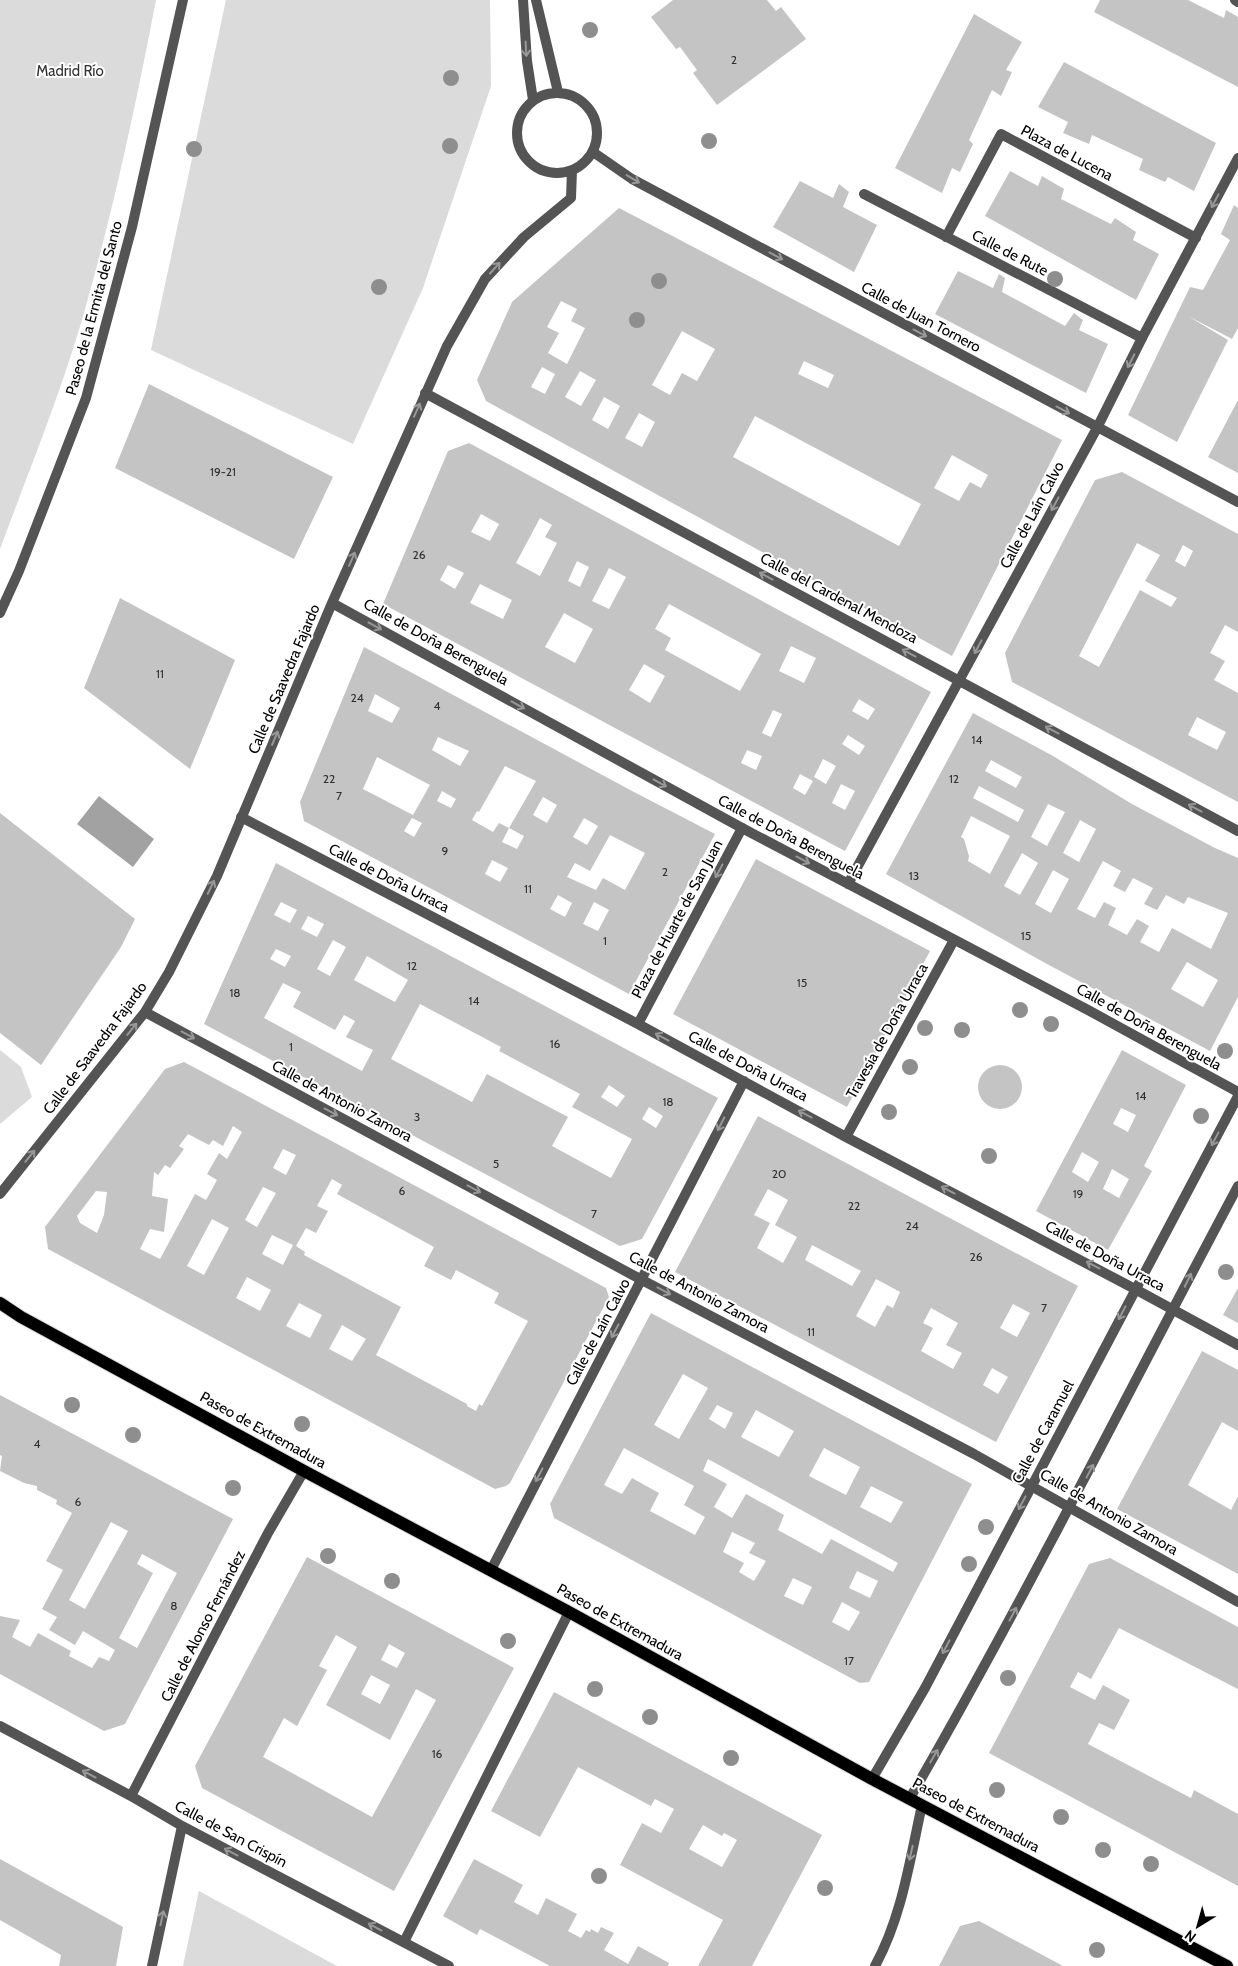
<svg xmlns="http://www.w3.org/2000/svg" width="1238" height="1966" viewBox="0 0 1238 1966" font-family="Cabin,sans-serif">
  <rect width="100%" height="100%" fill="#fff"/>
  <path fill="#dbdbdb" d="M0,0h156c-19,99 -40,198 -67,295 -23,86 -58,170 -89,254z
    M226,0h264l1,86 -68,202 -70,156 -202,-94z
    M0,1050l21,17 11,30 -32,27z
    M199,1890v1l138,75h-154z"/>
  <path fill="#a2a2a2" d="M99,796l55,43 -21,28 -56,-43z"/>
  <path fill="#c4c4c4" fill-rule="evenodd" d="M673,0h94l9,11 5,-4 25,32 -89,66 -24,-32 4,-3 -17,-23 -4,2 -25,-32z
    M1100,0h88l36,18 2,-8 12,7v70l-144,-75z
    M974,14l48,28 -16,28 6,2 -11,24 -9,-6 -23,50 4,4 -13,28 -8,-4 -10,25 -47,-25z
    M1064,62l152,81 -22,48 -26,-14 -3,5 -26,-12 4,-11 -51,-24 -3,9 -26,-11 5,-11 -30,-15z
    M1010,171l28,15 4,-10 22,13 -3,10 50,25 4,-6 21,14 -3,8 26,14 -23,46 -151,-84z
    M800,181l33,17 6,-14 10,8 -6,15 34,18 -23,47 -81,-45z
    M1234,205l4,3v120l-6,11 -44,-23 40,24 -51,102 -49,-27 62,-128 13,3 27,-50 -9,-6z
    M619,208l443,232 -110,216 -466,-255 -9,-21 35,-78zM561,301l16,8 -6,12 14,7 -18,36 -19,-11 11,-20 -12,-6zM682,331l33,18 -18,32 -15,-8 -12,22 -18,-10zM804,361l30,14 -6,13 -30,-14zM542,367l13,7 -10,20 -14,-7zM580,371l16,9 -15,26 -16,-9zM604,397l16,9 -12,23 -16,-9zM639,413l16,9 -13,25 -17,-9zM755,416l166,88 -22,42 -166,-89zM952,455l36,20 -7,13 -11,-6 -11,19 -25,-13z
    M958,271l35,17 6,-14 6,4 -3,14 63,34 9,-13 9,7 -4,10 29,14 -22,49 -151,-79z
    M149,384l184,93 -39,82 -179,-91z
    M1238,400v73l-30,-16z
    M469,443l462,249 -86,159 -462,-247 65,-153zM481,514l18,10 -9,17 -19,-9zM540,518l12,7 -7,12 12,6 -17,33 -24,-13zM577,561l12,6 -9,20 -12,-6zM448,565l16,8 -9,16 -15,-9zM609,568l17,9 -17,32 -17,-8zM480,584l32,16 -9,19 -33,-16zM669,604l92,50 -21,37 -75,-41 6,-12 -16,-9zM564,613l29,16 -18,34 -30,-16zM791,646l25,12 -12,25 -25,-12zM644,664l21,12 -15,27 -21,-13zM859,699l16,10 -7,11 -16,-9zM773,710l9,4 -11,23 -9,-4zM848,735l17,11 -6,9 -17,-11zM747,750l15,6 -6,14 -15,-7zM823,759l13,7 -10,18 -12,-7zM800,774l13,7 -8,14 -12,-7zM841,784l14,7 -10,19 -13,-7z
    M1122,472l116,62v98l-13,-7 -15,28 15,8 -11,19 24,13v109l-226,-120 -7,-29 90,-173zM1137,543l23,12 -15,26 32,17 -6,9 -31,-17 -41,77 -20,-11zM1183,545l10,6 -8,16 -10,-6zM1197,717l29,15 -9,18 -29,-15z
    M120,598l115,62 -45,109 -106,-81z
    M364,647l270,145 81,42 -86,160 -325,-173 -4,-19zM375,694l25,14 -8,15 -24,-12zM438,737l31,14 -9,15 -28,-16zM377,757l53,28 -17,30 -50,-26zM505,766l31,15 -27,47 15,8 -7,13 -15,-7 7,-14 -10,-5 -6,9 -21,-12 5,-9 2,1zM442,791l14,8 -5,9 -14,-7zM543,797l14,8 -10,18 -14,-8zM412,818l10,5 -8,14 -10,-6zM584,818l14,8 -11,19 -14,-8zM610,835l35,18 -20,37 -22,-12 -7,12 -29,-13 8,-14 15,8zM492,860l16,8 -8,14 -15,-8zM558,895l14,8 -7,14 -15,-8zM594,902l15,8 -11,21 -15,-7z
    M973,713l80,43 79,48 83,44 23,10v139l-28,54 -163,-87 -161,-90zM991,760l31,17 -6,11 -31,-17zM979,786l45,24 -6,12 -45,-24zM1048,804l17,8 -18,34 -16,-9zM971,816l39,20 -20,38 -22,-13 1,-5 -5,-17 -3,-2zM1080,820l16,9 -17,33 -16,-9zM1022,853l16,10 -18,32 -16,-9zM1103,861l18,10 -8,15 12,6 8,-14 20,10 -9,16 13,6 9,-15 18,9 4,-7 40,16 -17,36 -39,-21 -13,24 -19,-10 9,-16 -12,-7 -10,16 -19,-10 8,-17 -12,-6 -9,16 -18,-9zM1053,870l16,9 -18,34 -16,-9zM1187,962l31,18 -15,27 -32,-18z
    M0,813l135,106 -14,28 -80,118 -41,-32z
    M756,859l174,92 -83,156 -174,-93z
    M276,863l442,235 -76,141 -22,7 -416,-222zM281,902l16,8 -7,13 -16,-8zM308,916l16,8 -7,13 -16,-8zM333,940l13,7 -16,29 -13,-7zM276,949l15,7 -6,11 -15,-8zM367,956l41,24 -13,22 -41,-22zM283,983l18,9 -8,15 42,23 9,-15 11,6 -9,16 27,13 -11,21 -98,-53zM420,1004l81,43 -2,4 81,43 -8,13 60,32 -21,39 -59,-32 16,-29 -81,-43 -15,28 -81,-43zM609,1085l16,11 -8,11 -16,-10zM649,1107l14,9 -7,12 -14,-9z
    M1122,1050l64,35 -42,81 8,5 -44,79 -72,-39zM1121,1108l15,7 -8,17 -15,-8zM1082,1152l17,10 -11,20 -16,-10zM1112,1169l17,10 -10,19 -16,-9z
    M184,1062l422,226 3,9 -99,186 -4,3 -11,3 -447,-240 -3,-22 120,-158zM233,1126l9,6 -15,27 -8,-6 -12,21 10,6 -11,20 -11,-6 -35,65 -20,-10 10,-20 14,3 4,-33 -16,-3 2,-24 4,3 7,-10 5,3 14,-19 -5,-3 9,-12 21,11 4,-5 10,6zM283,1149l13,6 -10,20 -13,-7zM332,1179l10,6 -5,9 97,53 -10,19 27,14 5,-10 43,23 -5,10 34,18 -46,85 -3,-2 -3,7 -9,-5v-2l-91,-49 25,-48 -97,-52 1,-3 -9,-6 10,-18 10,5 12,-22 -11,-5zM263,1187l13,6 -19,34 -12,-7zM96,1191l11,1 -3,23 -7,18 -17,-10 -3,-7zM212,1219l17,9 -25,47 -17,-9zM272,1235l21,10 -10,20 -21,-11zM247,1277l24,13 -11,21 -24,-13zM299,1303l23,12 -12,23 -24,-12zM342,1325l24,14 -14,22 -23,-12z
    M978 1087a22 22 0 1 1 44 0a22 22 0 1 1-44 0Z
    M758,1116l320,170 -82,156 -321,-170zM768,1189l20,11 -13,25 22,12 -14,26 -26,-15 13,-25 -16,-8zM812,1245l49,26 -9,15 -47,-26zM876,1279l24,13 -7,16 -6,-3 -12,22 -19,-11zM1013,1304l17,9 -13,24 -17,-9zM931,1308l27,15 -12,22 16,8 -9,16 -32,-18 12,-23 -10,-5zM992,1368l16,9 -10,17 -15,-9z
    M1238,1288v35l-15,-8z
    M651,1313l321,171 -103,198 -9,1 -306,-165 -4,-14zM683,1374l25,14 -29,51 -25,-14zM717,1405l16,8 -8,16 -16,-10zM756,1410l38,21 -15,26 -38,-20zM624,1448l70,38 -10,19 21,12 -10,18 -45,-24 9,-18 -27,-15 -10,16 -18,-9zM824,1448l36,19 -14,28 -37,-19zM708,1459l190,104 -5,9 -62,-33 -9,15 -44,-24 6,-15 -38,-21 -14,24 -18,-11 13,-23 -24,-13zM871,1486l32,16 -12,21 -31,-16zM732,1532l23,11 -6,10 17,8 -12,20 -15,-9 5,-9 -21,-11zM857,1571l21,10 -8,17 -21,-10zM793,1578l19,9 -9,18 -19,-9zM842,1602l18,10 -11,19 -17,-9z
    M1202,1351l36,19v61l-16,-9 -34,63 43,25 7,-14v78l-121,-65z
    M0,1395l233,124 -108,205 -21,7 -104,-57v-58l20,4 -8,17 18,10 8,-14 33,18 -2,5 23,12 7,-11 10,4 6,-11 -32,-19 -8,14 -26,-15 8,-13 -15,-8 21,-39 -17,-9 26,-48 -16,-9 1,-4 -20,-10v-4l-13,-3 -24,-12 2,-15 -2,-1zM111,1522l17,9 -43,78 -16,-9zM142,1554l35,19 -40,75 -18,-10 34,-65 -16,-9z
    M307,1557l207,111 -120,223 -192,-103 -7,-22zM336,1635l21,12 -31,58 64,35 26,-51 20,11 -64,117 -109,-60 21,-39 13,8 30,-56 -8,-4zM389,1644l16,9 -8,15 -16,-8zM371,1675l19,10 -10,19 -19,-10z
    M1110,1558l128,69v62l-119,-61 -28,51 -13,-7 -8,15 25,13 8,-15 27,15 -16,30 -15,-7 -11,21 103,54 3,-8 44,24v72l-249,-133 100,-189z
    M554,1692l268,143 -70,131h-54l25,-46 -103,-55 22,-42 19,10 13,-24 -19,-10 -4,7 -73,-39 -38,70 -49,-26zM703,1825l19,11 2,-3 13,7 -15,27 -33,-18z
    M0,1859l123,68 -7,39h-57l2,-11 -61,-35z
    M474,1859l49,26 -9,17 24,13 8,-17 31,16 -9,17 13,7 5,-8 4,2 1,-3 7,4 3,-6 13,6 -10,17 24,14 10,-18 31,17 -1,3h-118l-70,-37 -3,6 -34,-19z
    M979,1921l84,45h-124l21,-40z"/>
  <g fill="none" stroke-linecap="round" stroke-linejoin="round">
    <defs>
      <path id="primary" d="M0,1303l21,14 283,154 265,141 303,167 355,187"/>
    </defs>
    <use href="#primary" stroke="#dbdbdb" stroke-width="14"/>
    <path stroke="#545454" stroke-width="10" d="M1235,0l3,2
      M864,194l278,144
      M946,237l55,-103 195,104
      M241,817l397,207 208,113 289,152
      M638,1024l104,-196
      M846,1137l108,-197
      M491,1570l253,-489
      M404,1942l165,-330"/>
    <path stroke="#545454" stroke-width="10" d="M523,0l4,61 6,39
      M536,0l22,92
      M517 133a40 40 0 1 1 80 0a40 40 0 1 1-80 0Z
      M593,152l39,27 606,323
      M425,393l813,438
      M332,603l410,225 346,182 150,82
      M848,884l249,-456 45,-90 96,-180
      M145,1012l497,268 332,174 264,148
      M0,1194l145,-182 24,-40 48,-96 115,-273 115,-257 38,-67 39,-42 47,-39 1,-28
      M1135,1289l103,56
      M0,1726l131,70 51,30 267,140
      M131,1796l137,-263 36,-62
      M152,1966l30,-140
      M875,1966c27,-49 35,-107 47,-161"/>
    <path stroke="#545454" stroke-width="10" d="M0,613l19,-42 67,-173 46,-171 51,-227
      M872,1779l53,-91 313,-592
      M910,1798c116,-201 219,-408 328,-612"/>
    <use href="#primary" stroke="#000" stroke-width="12"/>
  </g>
  <g fill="#8e8e8e">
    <circle cx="590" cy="30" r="8"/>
    <circle cx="451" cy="78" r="8"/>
    <circle cx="709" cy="141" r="8"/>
    <circle cx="450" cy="146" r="8"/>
    <circle cx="194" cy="149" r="8"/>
    <circle cx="1055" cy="279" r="8"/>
    <circle cx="659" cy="281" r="8"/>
    <circle cx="379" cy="287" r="8"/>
    <circle cx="637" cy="320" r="8"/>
    <circle cx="1020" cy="1010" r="8"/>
    <circle cx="1051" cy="1024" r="8"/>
    <circle cx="925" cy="1028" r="8"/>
    <circle cx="962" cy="1030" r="8"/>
    <circle cx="1225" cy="1051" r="8"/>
    <circle cx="910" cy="1067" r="8"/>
    <circle cx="889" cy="1112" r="8"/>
    <circle cx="1201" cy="1116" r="8"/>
    <circle cx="989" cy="1156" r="8"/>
    <circle cx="1226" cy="1272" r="8"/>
    <circle cx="72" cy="1405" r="8"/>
    <circle cx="302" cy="1424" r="8"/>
    <circle cx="133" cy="1435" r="8"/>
    <circle cx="233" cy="1488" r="8"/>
    <circle cx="986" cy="1527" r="8"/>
    <circle cx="328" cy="1556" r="8"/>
    <circle cx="969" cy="1564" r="8"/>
    <circle cx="392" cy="1581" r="8"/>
    <circle cx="508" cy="1641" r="8"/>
    <circle cx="1008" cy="1678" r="8"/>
    <circle cx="595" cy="1689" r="8"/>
    <circle cx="650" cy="1717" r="8"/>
    <circle cx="731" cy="1758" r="8"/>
    <circle cx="997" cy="1790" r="8"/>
    <circle cx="1061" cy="1817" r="8"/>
    <circle cx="1103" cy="1850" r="8"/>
    <circle cx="1151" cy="1864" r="8"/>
    <circle cx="599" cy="1876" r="8"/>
    <circle cx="825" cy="1888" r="8"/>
    <circle cx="1097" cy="1950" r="8"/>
  </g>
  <defs><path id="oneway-shaft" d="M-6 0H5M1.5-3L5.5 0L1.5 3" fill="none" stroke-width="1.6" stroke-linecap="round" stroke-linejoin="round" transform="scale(1.25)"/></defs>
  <g stroke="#989898">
    <use href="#oneway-shaft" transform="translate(526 49) rotate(87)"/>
    <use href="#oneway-shaft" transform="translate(633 179) rotate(31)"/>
    <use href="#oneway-shaft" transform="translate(1215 201) rotate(118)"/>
    <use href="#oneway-shaft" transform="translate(776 256) rotate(28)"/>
    <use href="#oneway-shaft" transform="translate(495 268) rotate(-47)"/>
    <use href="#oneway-shaft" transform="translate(920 333) rotate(28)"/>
    <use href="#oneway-shaft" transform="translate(1131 361) rotate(117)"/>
    <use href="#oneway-shaft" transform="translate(417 410) rotate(-66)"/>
    <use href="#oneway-shaft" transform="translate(1063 410) rotate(28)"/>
    <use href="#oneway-shaft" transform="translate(1055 504) rotate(118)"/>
    <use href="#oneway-shaft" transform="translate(352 559) rotate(-66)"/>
    <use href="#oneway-shaft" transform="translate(766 576) rotate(-152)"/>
    <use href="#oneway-shaft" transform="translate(375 626) rotate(29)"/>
    <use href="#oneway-shaft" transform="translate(978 647) rotate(118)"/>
    <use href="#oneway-shaft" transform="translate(909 653) rotate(-152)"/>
    <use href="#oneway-shaft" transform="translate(518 705) rotate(29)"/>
    <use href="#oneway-shaft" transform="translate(1052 730) rotate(-152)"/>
    <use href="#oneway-shaft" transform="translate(275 738) rotate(-67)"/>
    <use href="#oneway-shaft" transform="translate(660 783) rotate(29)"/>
    <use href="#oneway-shaft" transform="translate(1195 808) rotate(-152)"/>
    <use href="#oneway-shaft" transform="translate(803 860) rotate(28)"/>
    <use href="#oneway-shaft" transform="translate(719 871) rotate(118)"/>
    <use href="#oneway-shaft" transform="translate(211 887) rotate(-64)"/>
    <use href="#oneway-shaft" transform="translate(132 1029) rotate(-51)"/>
    <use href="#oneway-shaft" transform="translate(188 1035) rotate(28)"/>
    <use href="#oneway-shaft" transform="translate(662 1037) rotate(-152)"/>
    <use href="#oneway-shaft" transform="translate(331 1112) rotate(28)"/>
    <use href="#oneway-shaft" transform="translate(805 1114) rotate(-152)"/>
    <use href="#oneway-shaft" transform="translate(721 1124) rotate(117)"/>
    <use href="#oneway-shaft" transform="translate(1215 1139) rotate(118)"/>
    <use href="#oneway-shaft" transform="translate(30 1156) rotate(-51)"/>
    <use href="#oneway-shaft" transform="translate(474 1189) rotate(28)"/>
    <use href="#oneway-shaft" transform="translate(948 1190) rotate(-152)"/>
    <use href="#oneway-shaft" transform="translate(1093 1265) rotate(-152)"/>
    <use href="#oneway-shaft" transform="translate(1188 1280) rotate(-64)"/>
    <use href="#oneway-shaft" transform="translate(664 1291) rotate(28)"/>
    <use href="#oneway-shaft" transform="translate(1122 1313) rotate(118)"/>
    <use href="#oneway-shaft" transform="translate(615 1331) rotate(118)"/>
    <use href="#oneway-shaft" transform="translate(1090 1471) rotate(-62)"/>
    <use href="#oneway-shaft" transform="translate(539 1475) rotate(118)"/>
    <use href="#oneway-shaft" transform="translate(1022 1503) rotate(118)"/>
    <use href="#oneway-shaft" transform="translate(1013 1614) rotate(-62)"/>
    <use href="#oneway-shaft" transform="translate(946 1647) rotate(118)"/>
    <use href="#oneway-shaft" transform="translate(934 1756) rotate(-60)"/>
    <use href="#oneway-shaft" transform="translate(89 1774) rotate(-152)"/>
    <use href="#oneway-shaft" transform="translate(231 1852) rotate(-152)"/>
    <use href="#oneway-shaft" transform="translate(911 1853) rotate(103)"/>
    <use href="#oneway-shaft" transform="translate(162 1918) rotate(-78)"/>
    <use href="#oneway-shaft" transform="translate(375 1927) rotate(-152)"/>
  </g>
  <g text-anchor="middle" stroke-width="4" stroke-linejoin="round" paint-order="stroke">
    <g font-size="12" fill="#313131">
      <text x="734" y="64">2</text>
      <text x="223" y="476">19-21</text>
      <text x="419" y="559">26</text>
      <text x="160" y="678">11</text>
      <text x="357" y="702">24</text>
      <text x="437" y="710">4</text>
      <text x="977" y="744">14</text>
      <text x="329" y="783">22</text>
      <text x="954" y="783">12</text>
      <text x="339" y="800">7</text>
      <text x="445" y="855">9</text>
      <text x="665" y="876">2</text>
      <text x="914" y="880">13</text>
      <text x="528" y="893">11</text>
      <text x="1026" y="940">15</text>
      <text x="605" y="945">1</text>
      <text x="412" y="970">12</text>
      <text x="802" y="987">15</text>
      <text x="235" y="997">18</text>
      <text x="474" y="1005">14</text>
      <text x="555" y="1048">16</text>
      <text x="291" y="1051">1</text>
      <text x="1141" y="1100">14</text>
      <text x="668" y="1106">18</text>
      <text x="417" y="1121">3</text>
      <text x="496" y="1168">5</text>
      <text x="779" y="1178">20</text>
      <text x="402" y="1195">6</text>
      <text x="1078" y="1198">19</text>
      <text x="854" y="1210">22</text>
      <text x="594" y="1218">7</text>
      <text x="912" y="1230">24</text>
      <text x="976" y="1261">26</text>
      <text x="1044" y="1312">7</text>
      <text x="811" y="1336">11</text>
      <text x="37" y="1448">4</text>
      <text x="78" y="1506">6</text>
      <text x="174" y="1610">8</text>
      <text x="849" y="1665">17</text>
      <text x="437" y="1758">16</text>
    </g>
    <g font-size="15" fill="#323232" stroke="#fff">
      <text x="70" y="76">Madrid Río</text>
    </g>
    <g font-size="15" fill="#000" stroke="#fff">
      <text transform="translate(1067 153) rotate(28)" y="5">Plaza de Lucena</text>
      <text transform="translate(1010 253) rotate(27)" y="5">Calle de Rute</text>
      <text transform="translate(94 308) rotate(-75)" y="5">Paseo de la Ermita del Santo</text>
      <text transform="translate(921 317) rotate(28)" y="5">Calle de Juan Tornero</text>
      <text transform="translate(1032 515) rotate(-62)" y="5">Calle de Laín Calvo</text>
      <text transform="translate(839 598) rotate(28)" y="5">Calle del Cardenal Mendoza</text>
      <text transform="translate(436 642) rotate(29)" y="5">Calle de Doña Berenguela</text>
      <text transform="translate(284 679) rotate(-67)" y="5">Calle de Saavedra Fajardo</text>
      <text transform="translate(791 837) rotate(28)" y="5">Calle de Doña Berenguela</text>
      <text transform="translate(389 878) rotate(27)" y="5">Calle de Doña Urraca</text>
      <text transform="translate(677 919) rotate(-62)" y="5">Plaza de Huarte de San Juan</text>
      <text transform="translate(1149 1027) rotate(29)" y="5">Calle de Doña Berenguela</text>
      <text transform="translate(887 1031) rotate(-61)" y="5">Travesía de Doña Urraca</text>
      <text transform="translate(95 1048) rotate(-53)" y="5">Calle de Saavedra Fajardo</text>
      <text transform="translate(748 1066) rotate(28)" y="5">Calle de Doña Urraca</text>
      <text transform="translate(342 1101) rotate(28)" y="5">Calle de Antonio Zamora</text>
      <text transform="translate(1105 1256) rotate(28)" y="5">Calle de Doña Urraca</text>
      <text transform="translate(699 1292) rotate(28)" y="5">Calle de Antonio Zamora</text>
      <text transform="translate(598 1332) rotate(-62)" y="5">Calle de Laín Calvo</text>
      <text transform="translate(263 1430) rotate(29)" y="5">Paseo de Extremadura</text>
      <text transform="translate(1043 1432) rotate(-62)" y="5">Calle de Caramuel</text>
      <text transform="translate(1109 1512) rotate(30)" y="5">Calle de Antonio Zamora</text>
      <text transform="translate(620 1622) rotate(29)" y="5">Paseo de Extremadura</text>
      <text transform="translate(203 1626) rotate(-63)" y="5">Calle de Alonso Fernández</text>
      <text transform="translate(976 1815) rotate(28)" y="5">Paseo de Extremadura</text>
      <text transform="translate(231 1834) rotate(28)" y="5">Calle de San Crispín</text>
    </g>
  </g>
  <g transform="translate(1198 1926) rotate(217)" stroke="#ffffff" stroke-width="4" paint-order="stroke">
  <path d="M0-4L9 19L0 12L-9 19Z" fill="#000000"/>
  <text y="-8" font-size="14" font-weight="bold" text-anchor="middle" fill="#000000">N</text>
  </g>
</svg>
